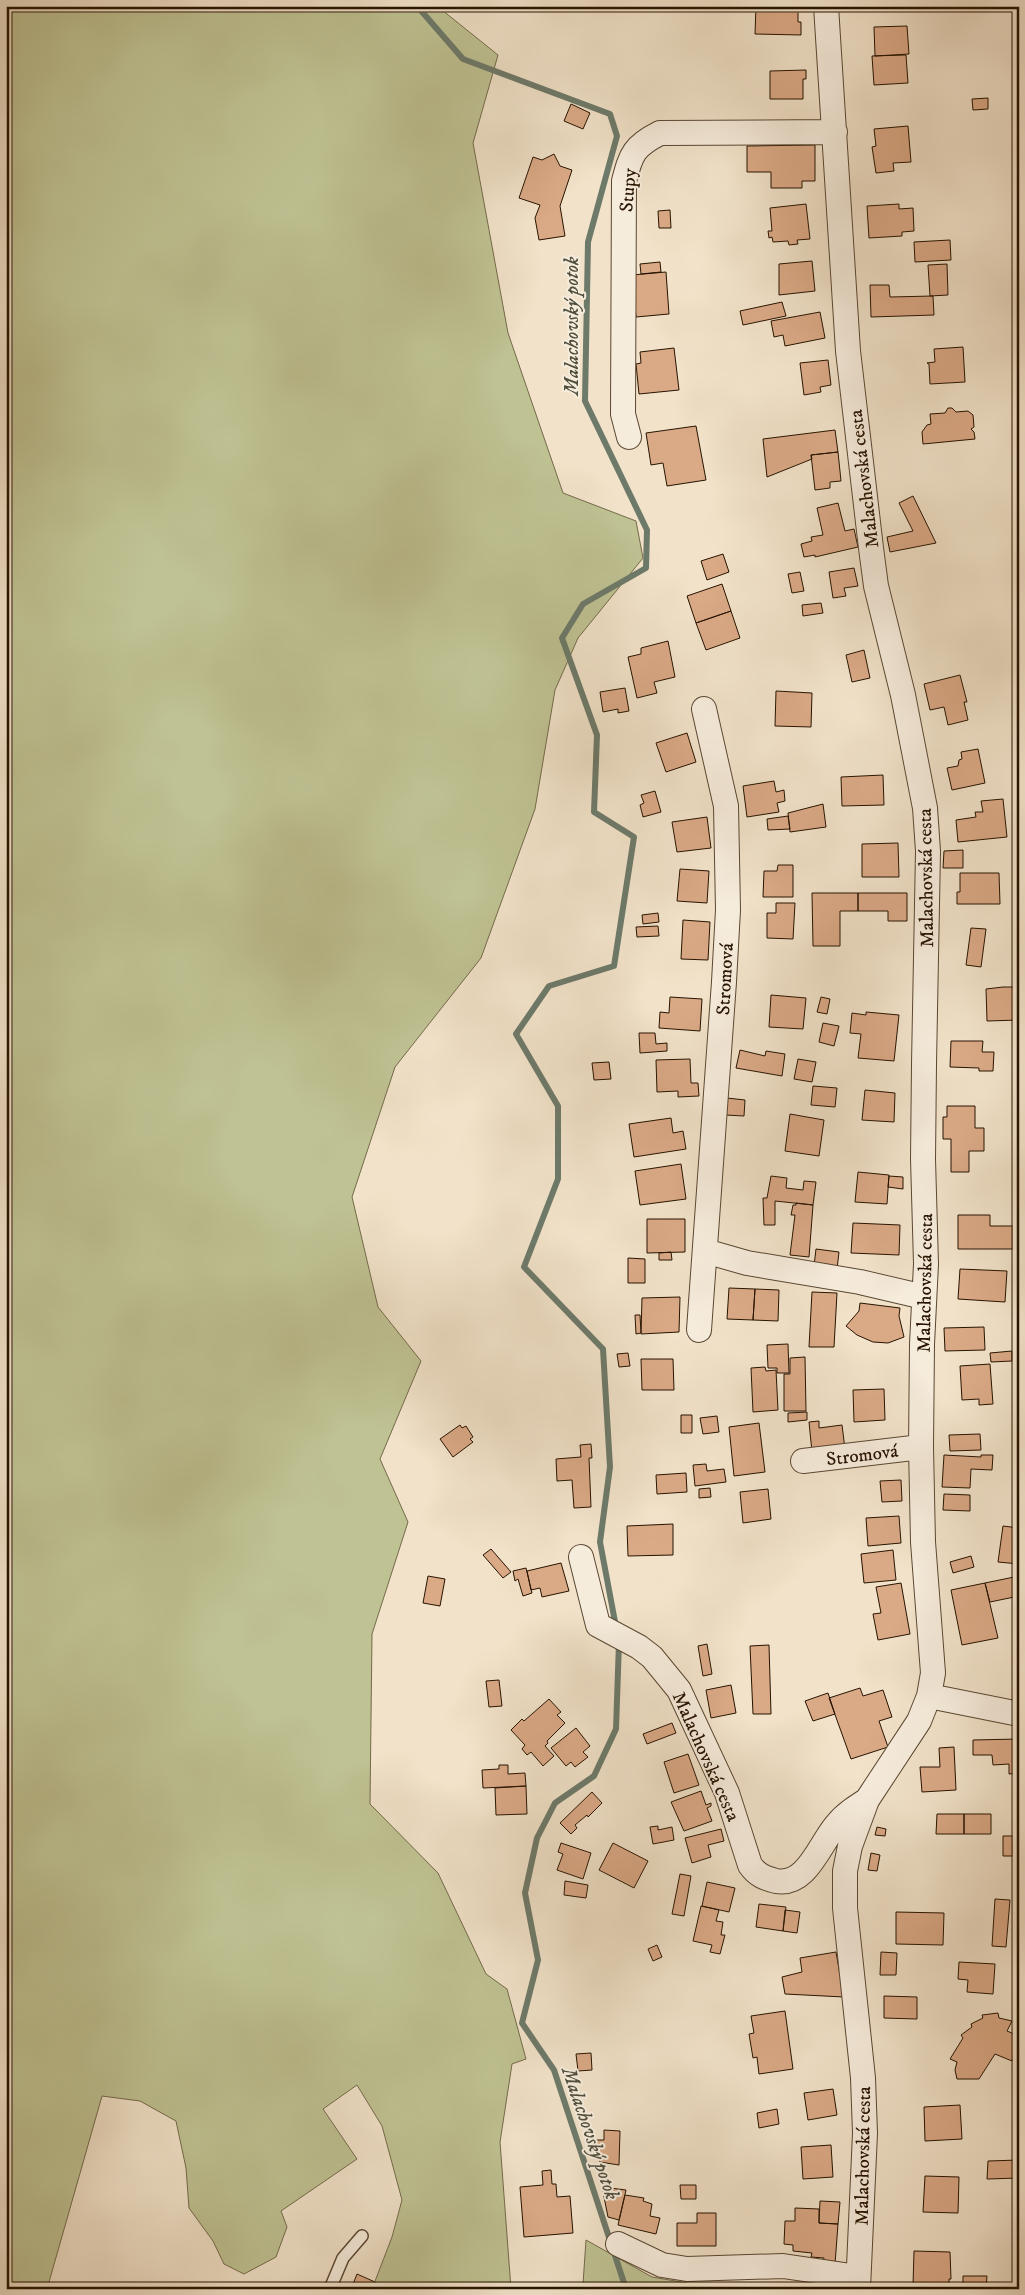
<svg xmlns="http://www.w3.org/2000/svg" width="1025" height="2295" viewBox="0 0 1025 2295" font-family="'IM FELL DW Pica',serif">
  <rect width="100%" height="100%" fill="#f1e2c9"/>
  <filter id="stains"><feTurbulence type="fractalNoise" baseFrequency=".004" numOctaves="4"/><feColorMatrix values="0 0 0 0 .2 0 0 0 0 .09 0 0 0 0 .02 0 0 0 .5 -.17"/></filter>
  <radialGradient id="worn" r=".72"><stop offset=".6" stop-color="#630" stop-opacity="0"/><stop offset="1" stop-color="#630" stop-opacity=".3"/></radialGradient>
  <path fill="#bfc293" stroke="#736a4a" d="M6,6h431l61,49 -25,88 35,190 55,160 73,28 7,37 -65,80 -23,52 -20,119 -54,149 -86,109 -43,130 26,110 43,54 -41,98 28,63 -36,112 -2,170 68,69 48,101 21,15 19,70 -14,5 -12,78 11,147h-139l20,-52 10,-37 -20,-74 -25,-41 -34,24 34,50 -76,52 6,16 -11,30 -32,17 -20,-10 -11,-23 -24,-33 -3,-40 -10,-47 -36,-20 -38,-5 -55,193h-41z
    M586,2240l66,37 35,6v6h-107l3,-5z"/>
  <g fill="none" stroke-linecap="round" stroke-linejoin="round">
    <path stroke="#6d7a6a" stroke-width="6" d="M417,6l46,53 147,55 7,22 -29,106 -3,159 62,129 -1,38 -63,36 -21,34 35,97 -3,77 40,25 -20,129 -65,20 -33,48 42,72v73l-34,88 79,82 7,118 -10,75 16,85
      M619,1642l-3,87 -22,47 -39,27 -18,35 -12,55 13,67 -16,63 32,47 72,219"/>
  </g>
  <path fill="#daa986" stroke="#271300" d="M756,6h42v16h3v13l-46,-1z
    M907,26l2,28 -34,2 -1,-29z
    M906,55l2,28 -34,2 -2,-29z
    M806,70v9h-3v20h-33v-28z
    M988,98v11l-15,1 -1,-11z
    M571,104l19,9 -7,16 -19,-8z
    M908,126l3,36 -18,1 1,8 -18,2 -4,-26 4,-1 -2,-17z
    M815,145v36h-13v7h-31v-16h-24v-26z
    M554,154l6,12 12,4 -12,36 5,30 -26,4 -4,-22 5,-13 -21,-7 14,-41 9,3z
    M806,204l4,35 -13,1 1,4 -9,1 -1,-4 -15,1 -1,-5 -3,1 -1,-7h4l-2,-23z
    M899,204v5l14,-1 1,23 -12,1v4l-33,2 -2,-32z
    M670,210l1,18h-12l-1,-17z
    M950,240l1,20 -36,2 -1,-20z
    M812,261l3,30 -36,4v-31z
    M660,262l1,10 -20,2 -1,-10z
    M947,264l1,31 -18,1 -2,-31z
    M666,272l3,42 -33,3 -4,-42z
    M870,285h19l1,12 43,-1 1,19 -63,2z
    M782,302l4,14 -43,9 -3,-14z
    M820,312l5,26 -40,8 -2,-11 -9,2 -3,-16z
    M963,347l2,35 -35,2 -1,-20 -2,-1 8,-1 -1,-13z
    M674,348l5,42 -40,4 -3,-30 5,-1 -1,-11z
    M828,360l3,25 -11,2 1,5 -17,3 -4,-32z
    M948,408h4l4,4 12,-1 5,4 1,12 -3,2 3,3 1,7 -52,5 -1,-12 5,-7 4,-1 -1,-10 15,-1z
    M696,426l10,54 -39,6 -4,-23 -12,2 -5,-32z
    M835,430l3,22 -27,3 1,4 -45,18 -4,-38z
    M838,452l3,29 -11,1v6l-15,2 -4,-35z
    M913,496l23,47 -46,9 -3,-15 26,-6 -14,-28z
    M838,503l7,28 9,-2 4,18 -43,10v-2l-11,2 -3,-13 11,-3 -1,-4 12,-2 -6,-27z
    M723,554l6,18 -22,8 -6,-19z
    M854,568l4,18 -14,2 2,8 -13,2 -4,-26z
    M800,572l4,19 -12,2 -4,-19z
    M722,584l9,27 -35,12 -9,-27z
    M821,603l2,10 -20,3 -1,-11z
    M731,611l9,27 -34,12 -10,-27z
    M668,641l7,36 -21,5 3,11 -20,5 -9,-41 13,-3v-6z
    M864,650l6,28 -18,4 -6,-27z
    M960,675l7,27h-3l4,18 -20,5 -4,-18 -14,3 -6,-26z
    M625,688l4,23 -11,2v-4l-15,3 -3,-20z
    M776,691l36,2 -1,34 -36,-1z
    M687,733l9,29 -30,10 -10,-29z
    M978,749l7,34 -33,7 -5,-22 11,-2 1,-6 3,-1 -1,-7z
    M883,775l1,30 -42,1 -1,-29z
    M774,781l2,11 8,-2 1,11 -8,2 2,9 -32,5 -4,-31z
    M655,791l6,21 -18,5 -3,-12 4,-2 -3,-8z
    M1003,799l4,38 -49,5 -2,-22 20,-3 -1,-5h8l-2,-11z
    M823,804l3,23 -36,5 -2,-19z
    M788,816l2,13 -22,1 -1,-11z
    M707,817l4,31 -34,4 -5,-30z
    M898,843l1,34h-37v-33z
    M963,850v18h-20l1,-17z
    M778,865h15v32h-30l1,-26h13z
    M680,869l29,2 -2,32 -30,-2z
    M960,873h39l1,31h-43v-12h3z
    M812,893h46v18h-18v35h-27z
    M858,893h49v28h-19v-10h-30z
    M776,903h19l-2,36 -26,-1v-25h9z
    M658,913l1,9 -16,2 -1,-9z
    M683,920l27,2 -2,38 -27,-1z
    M658,926l1,10 -22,1 -1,-10z
    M971,928l15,1 -5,38 -15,-2z
    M1003,987h16v33l-32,1 -1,-32z
    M771,995l35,3 -3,31 -34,-2z
    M670,997l32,2 -2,32 -41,-3 1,-16 9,1z
    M821,997l9,2 -3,15 -10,-2z
    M866,1012l33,3 -5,46 -36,-3 3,-24 -11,-1 2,-20 14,2z
    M823,1023l16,3 -5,20 -15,-4z
    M639,1033h16l1,11 11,-1v8l-27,2z
    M951,1041h32l-1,11h12l-1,19h-14v-3l-29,-1z
    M740,1050l25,6 1,-5 19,3 -3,22 -46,-8z
    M690,1059l1,24h7l1,13 -21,1v-6l-21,1 -1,-32z
    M798,1059l18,3 -4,20 -18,-3z
    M609,1062l2,17 -17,1 -2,-17z
    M813,1086l24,2 -2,19 -24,-2z
    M865,1090l30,3 -1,29 -32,-2z
    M727,1098l18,2 -1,16 -19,-1z
    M947,1106h28v22h9v23h-15v21h-18v-33h-8v-22h4z
    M790,1114l34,6 -5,36 -34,-5z
    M671,1118l2,15 10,-2 3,18 -52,8 -5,-33z
    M681,1164l5,35 -46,6 -5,-34z
    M858,1172l31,3 -2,29 -32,-2z
    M771,1176l16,2 -1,10 17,2 1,-9 12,1 -3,23 -38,-4v24h-11l-1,-27h4z
    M889,1176l14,1v12l-15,-2z
    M796,1203l17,2 -4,52 -19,-2 5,-40h-4l2,-10h3z
    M958,1215h32v11h23v23h-55z
    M647,1219h38v33l-38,1z
    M853,1223l47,2 -1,30 -48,-2z
    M816,1249l23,3 -2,17 -23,-3z
    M671,1252l1,8h-13v-7z
    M628,1258l17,1v24h-17z
    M960,1269l47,2 -2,31 -47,-3z
    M729,1288l26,1 -2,31 -26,-1z
    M755,1289l24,1 -1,31 -25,-1z
    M812,1292l25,1 -3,54h-25z
    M680,1297l-1,35 -38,2 1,-36z
    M860,1303l40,5 -1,8 5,21 -16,6 -15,-1 -16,-7 -11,-9 13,-15z
    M635,1315h5l1,18 -5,1z
    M984,1327l1,23 -40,1 -1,-23z
    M788,1344l1,29h-12v-5h-9l-1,-23z
    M1012,1351v10l-21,1 -1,-9z
    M628,1353l2,13 -11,1 -2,-13z
    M805,1357l1,54h-22v-37h6v-16z
    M641,1359h32l1,31h-32z
    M990,1364l3,40 -14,1v-6l-17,1 -2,-34z
    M765,1367l1,4 10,-1 2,40 -25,2 -2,-44z
    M884,1389l1,31 -31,2 -1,-32z
    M807,1412v8l-19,2v-9z
    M681,1415h11v18h-11z
    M717,1416l2,16 -16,2 -3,-16z
    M819,1421v7l23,-3 3,24 -33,3 -3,-30z
    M759,1423l6,49 -31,4 -5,-49z
    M460,1425l2,3 4,-2 7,11 -3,2 3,3 -20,15 -13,-18z
    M980,1434l1,16 -31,1 -1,-16z
    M591,1444l1,14h-3l2,49 -17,1 -2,-28 -15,1 -1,-22 25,-2 -1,-12z
    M944,1455l37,2v-2h12l-1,15 -21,-1 -1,19 -28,-1z
    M706,1464l1,7 17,-2 2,13 -31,4 -2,-21z
    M686,1473l1,19 -30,2 -1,-19z
    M901,1480l1,21 -20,1 -2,-21z
    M710,1488l1,9 -12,1v-9z
    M768,1489l3,30 -28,4 -3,-31z
    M944,1494l26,1v16l-27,-1z
    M899,1516l2,27 -33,3 -2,-28z
    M673,1524v31l-45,1 -1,-30z
    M1003,1526l16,2v36l-21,-2z
    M491,1549l20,23 -8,6 -20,-23z
    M893,1550l3,30 -32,3 -3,-29z
    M971,1556l3,11 -21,6 -3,-11z
    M561,1563l8,28 -27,6 -2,-9 -9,2 -4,-19z
    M526,1568l6,25 -9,3 -5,-17 -3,2 -2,-10z
    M428,1576l17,3 -5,27 -17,-3z
    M1019,1576v20l-29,6 -5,-19z
    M901,1583l9,51 -32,6 -5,-26 8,-1 -5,-26z
    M985,1583l13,55 -36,7 -11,-55z
    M707,1644l5,30 -9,2 -5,-30z
    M769,1645l2,69h-18l-3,-68z
    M499,1680l3,26 -13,1 -3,-26z
    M731,1685l5,28 -25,5 -5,-28z
    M860,1688l3,8 20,-6 9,27 -13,4 9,26 -37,12 -22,-61z
    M828,1693l7,21 -22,7 -8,-20z
    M549,1699l12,13 -4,3 8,8 -18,18 1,2 -3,3 9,10 -11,10 -12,-14 -4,3 -5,-6 3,-4 -14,-15 11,-11 2,2z
    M672,1723l4,10 -29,11 -4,-10z
    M576,1728l14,18 -7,6 5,5 -13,10 -4,-5 -5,4 -15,-18z
    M1019,1739v34l-10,1v-10l-16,1 -1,-10h-19v-15z
    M954,1747l2,43 -34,2 -2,-25h20l-1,-19z
    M688,1754l11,31 -25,8 -10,-31z
    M499,1765h9v9l17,-1 1,13 -43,2 -1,-18 17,-1z
    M526,1786l1,28 -31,1 -1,-27z
    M701,1791l5,14 5,-2v3l-4,2 5,13 -28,10 -13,-29z
    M592,1792l10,11 -14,14 -1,-2 -12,10 2,3 -6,6 -11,-11z
    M937,1814h27v20h-28z
    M964,1814h27v20h-27z
    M658,1826v4l14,-3 2,13 -21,4 -3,-17z
    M877,1827l9,2 -1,7 -10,-1z
    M721,1829l3,12 -16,4 3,12 -19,6 -7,-25z
    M1003,1836h10v20h-10z
    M561,1843l30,10 -8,26 -26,-9 6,-16 -5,-2z
    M613,1843l35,18 -14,27 -35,-18z
    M871,1853l9,2 -3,16 -9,-1z
    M680,1874l11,2 -7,40 -12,-2z
    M565,1881l23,4 -2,13 -22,-3z
    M707,1882l28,6 -6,24 -27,-6z
    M995,1899l15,1 -4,47 -14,-1z
    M759,1904l27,3 -3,24 -27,-4z
    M701,1906l18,4 -3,11 7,1 -2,13h4l-5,19 -10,-2 2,-7 -19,-4z
    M785,1910l15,2 -3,21 -14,-2z
    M896,1912l48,1 -1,32 -47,-1z
    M657,1945l5,12 -9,4 -5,-12z
    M836,1952l8,45 -59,-3 -3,-17 20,-5 -2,-14z
    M881,1952l16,1 -1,22h-16z
    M959,1962l36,2 -2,30 -26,-2 1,-12 -10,-1z
    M884,1996l33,1v22l-33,-1z
    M785,2011l8,58 -34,5 -2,-17 -4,1 -4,-24 5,-1 -3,-17z
    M998,2013l1,5 13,3 -5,10 12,5v9l-7,16 -17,-7 -16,25h-22l-2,-9 2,-8 -7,-3 13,-21 -2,-3 11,-8 -1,-3 12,-6 -1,-3z
    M591,2053l1,17 -14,1 -2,-17z
    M833,2089l4,26 -29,5 -4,-27z
    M960,2105l2,34 -37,2 -1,-34z
    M777,2109l2,15 -20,4 -2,-15z
    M604,2130l16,1 -1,34 -19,-3 -9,-22h13z
    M831,2145l2,32 -30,2 -2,-32z
    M1019,2160v18l-32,1 1,-18z
    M551,2170l1,14h4l1,13 13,-1 3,37 -49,4 -4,-50 23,-2 -1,-14z
    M925,2176l34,1 -1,36 -35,-1z
    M680,2185h16v14h-15z
    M602,2187l24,3 -7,30 -11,-3z
    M625,2195l19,3 -1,3 9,3 -2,12 10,2 -4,16 -38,-9z
    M820,2201l20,1 -2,22 -19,-1z
    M795,2208l24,1v14l19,1 -3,40 -12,-2 1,-4 -13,-1 1,-4 -19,-2v-6l-9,-1 1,-23h10z
    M697,2213h19v33h-39v-23h20z
    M914,2251l36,1 1,27h-2v10l-36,-3z
    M357,2274l18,8 -3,7h-21z
    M963,2276h24l-1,12h-23z
    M799,2284l29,1v4h-29z"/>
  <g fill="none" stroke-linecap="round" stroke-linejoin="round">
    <defs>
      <path id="lane" d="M330,2289l13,-31 19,-22"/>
      <path id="street" d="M826,6l22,345 23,197 5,38 27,109 22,113 3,43 -4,213 -1,95 3,105 -4,80 -1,103 2,95 10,131 -4,23 -10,25 -52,79 -17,46 -5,25v37l18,170 2,55 -7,156
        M629,437l-6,-23 1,-233c7,-27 10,-35 36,-48l175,-1
        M705,1251l42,12 113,19 64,15
        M699,1330l25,-348 4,-72 -2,-104 -22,-97
        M803,1461l118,-14
        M581,1557l17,68 41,22 13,10 27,33 48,103 23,72c7,10 14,13 26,16 31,6 44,-38 61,-57 8,-10 19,-17 30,-24
        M929,1696l90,18
        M618,2244l44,21 25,4 96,-3 75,11"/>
    </defs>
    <use href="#lane" stroke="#5a4732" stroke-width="14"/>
    <use href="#street" stroke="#5a4732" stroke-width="26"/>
    <use href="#lane" stroke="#f6ecdc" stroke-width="11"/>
    <use href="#street" stroke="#f6ecdc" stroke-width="24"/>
  </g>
  <g text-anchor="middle" stroke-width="4" stroke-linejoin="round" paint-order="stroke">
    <g font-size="19" fill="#271300" stroke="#f6ecdc">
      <text transform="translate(627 190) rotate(-85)" y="7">Stupy</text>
      <text transform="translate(863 479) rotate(-97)" y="7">Malachovská cesta</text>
      <text transform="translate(925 878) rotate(-91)" y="7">Malachovská cesta</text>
      <text transform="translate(724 979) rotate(-87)" y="7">Stromová</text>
      <text transform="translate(924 1283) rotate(-89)" y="7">Malachovská cesta</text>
      <text transform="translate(862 1454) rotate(-7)" y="7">Stromová</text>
      <text transform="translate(707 1756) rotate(66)" y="7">Malachovská cesta</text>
      <text transform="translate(862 2156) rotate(-89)" y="7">Malachovská cesta</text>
    </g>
    <g font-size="20" font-style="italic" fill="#504f3e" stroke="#f6ecdc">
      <text transform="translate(571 326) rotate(-90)" y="7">Malachovský potok</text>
      <text transform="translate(591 2133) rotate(71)" y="7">Malachovský potok</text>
    </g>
  </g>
  <rect width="1025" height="2295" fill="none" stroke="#f1e2c9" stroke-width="25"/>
  <rect x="8" y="8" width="1010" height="2280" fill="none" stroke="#271300" stroke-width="2.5"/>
  <rect x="12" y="12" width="1000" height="2270" fill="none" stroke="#271300"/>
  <rect width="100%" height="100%" filter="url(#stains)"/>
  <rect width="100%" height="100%" fill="url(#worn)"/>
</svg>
